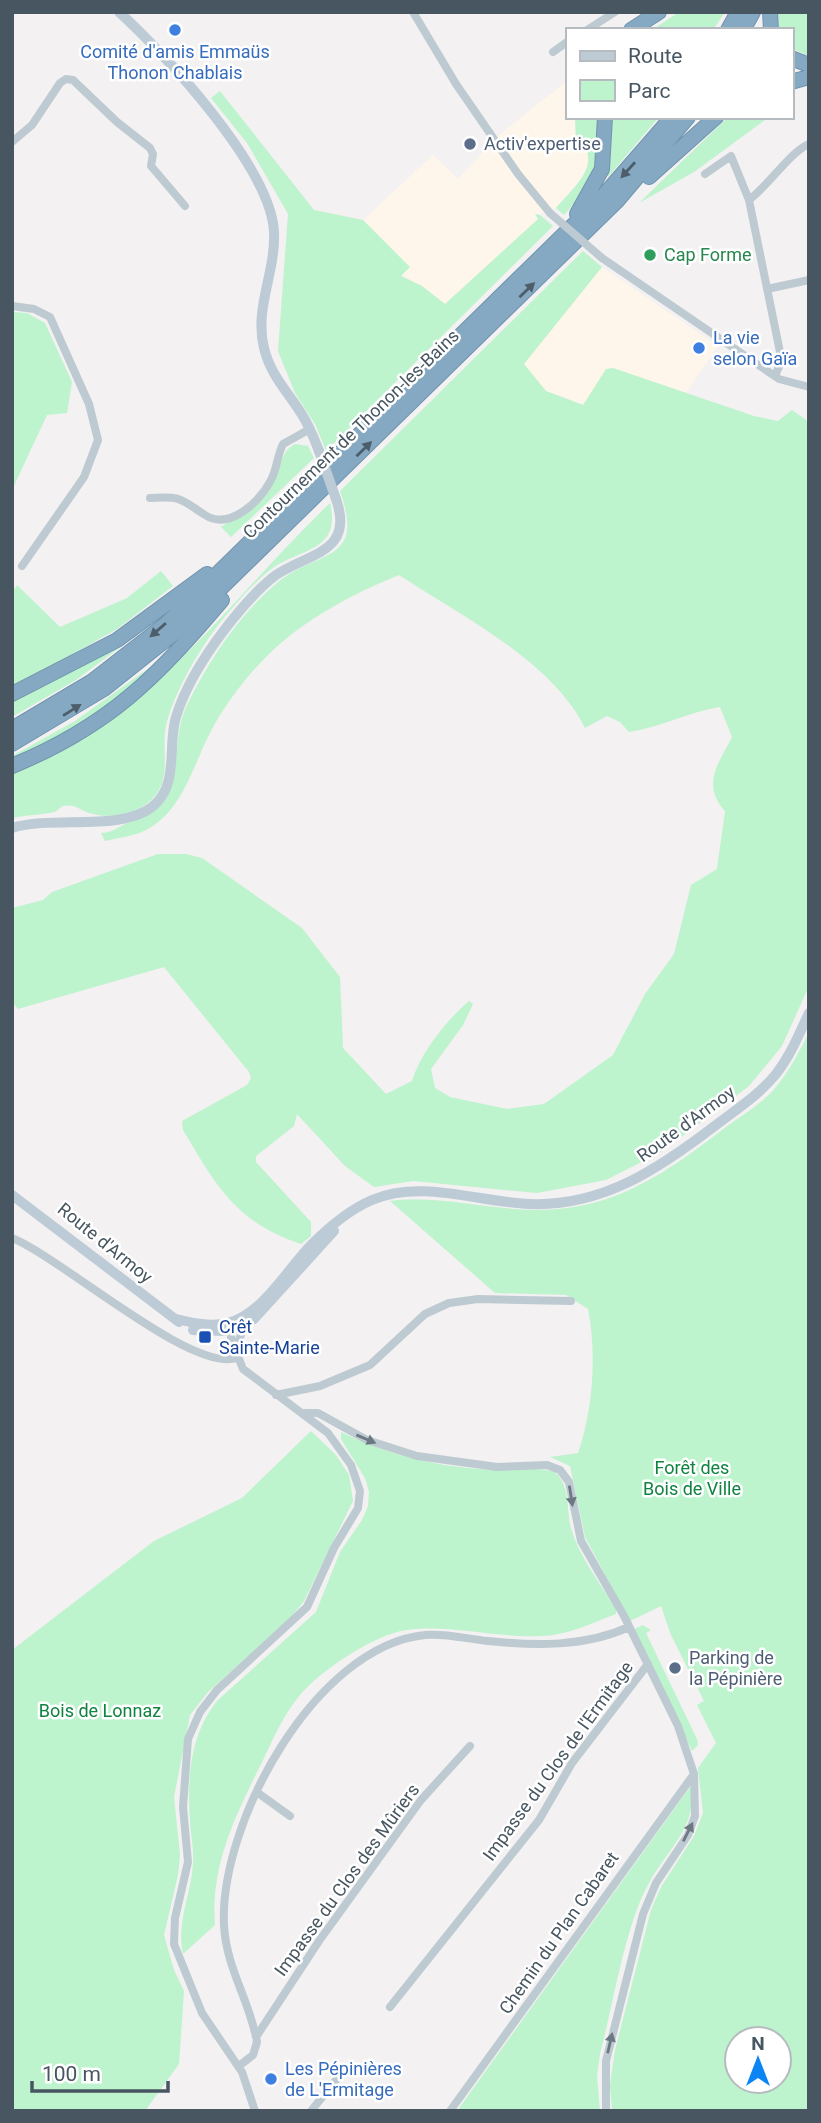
<svg xmlns="http://www.w3.org/2000/svg" width="821" height="2123" viewBox="0 0 821 2123" font-family="Roboto,sans-serif">
  <rect width="100%" height="100%" fill="#f3f1f1"/>
  <path fill="#fef6eb" d="M567,81v36h8l1,26 4,-3 9,13v10l-7,14 -26,31 -20,7 3,4 -94,85 -23,-18 -21,-11 8,-8 -46,-47 70,-65 25,24 42,-45z
    M602,267l116,79 -32,47 -73,-25 -7,2 -22,35 -38,-14 -23,-26z"/>
  <path fill="#bdf3cd" fill-rule="evenodd" d="M679,12h46l-12,18h-61z
    M778,12h31v44l-18,-8v-18h-12z
    M220,91l94,119 49,10 47,47 -9,9 21,10 23,18 93,-85 -3,-5 5,1 13,11 -227,225 -11,-27 -20,-31 -17,-42 10,-137 -41,-71 -36,-45z
    M575,117h23v47l-21,36 -13,15 -8,-7c16,-19 47,-43 24,-67l-4,2z
    M609,117h50l-51,60z
    M728,117h41l-75,55 -55,31z
    M583,251l19,16 -78,97 22,27 37,14 23,-36 7,-1 141,48 24,5 14,-11 17,12v564l-27,60 -33,40 -88,66 -55,28 -69,13 -124,-12 -39,6 -29,-21 -48,-52 -3,12 -38,30v6l55,60v14l-10,8c-66,-22 -85,-59 -118,-114l-1,-9 65,-36 4,-7 -2,-6 -85,-105 -146,42 -6,-7v-94l31,-8 9,-8 106,-38h28l16,4 100,70 38,49 3,71 43,46 26,-13c9,-29 34,-60 57,-80l4,3 -10,21 -32,44 4,19 15,9 57,12 37,-5 69,-49 32,-61 29,-40 17,-69 26,-16 8,-58c-24,-27 -7,-46 7,-74l-12,-30c-31,5 -59,20 -91,25l-9,-10 -13,-6 -22,12c-34,-68 -124,-112 -186,-153 -47,19 -96,45 -132,81 -21,21 -41,47 -55,73 -19,35 -28,81 -66,101 -11,6 -28,8 -41,11l-4,-8c13,0 17,-7 29,-11 68,-26 33,-68 58,-119 22,-44 51,-88 89,-120 41,-34 89,-19 63,-92z
    M12,312l15,1 18,10 27,59 -5,31 -20,2 -35,75z
    M295,444l13,2 6,12 -83,79 -10,-10c19,-13 40,-30 54,-50 7,-11 6,-26 20,-33z
    M330,503c12,50 -32,45 -60,67 -18,14 -36,36 -51,54 -20,26 -41,62 -51,94 -10,29 8,61 -19,84 -13,11 -39,17 -56,12 -11,-2 -17,-11 -30,-8 -3,1 -5,5 -9,6 -13,3 -28,3 -42,6v-44c147,-62 209,-166 318,-271z
    M161,571l12,15 -56,43 -105,59v-95l5,-8 43,42 67,-29z
    M137,631l1,3 -62,46 -64,37v-18z
    M167,655l-66,61 -89,47v-7l63,-35z
    M809,1032v1079h-197l-2,-26 5,-35 36,-140 10,-23 33,-51 9,-23 -5,-45 18,-25 -19,-38 7,-4 -33,-66 -10,-29 -31,15 -45,-84 -15,-71 -20,-9 28,-4c15,-43 19,-99 10,-144l-22,-14 -71,-2 -105,-92c48,-6 96,8 144,9 80,1 132,-37 192,-83 16,-12 37,-24 50,-40 14,-17 23,-35 33,-55zM737,2039h42v42h-42z
    M311,1431l25,24 13,20 4,26 -49,100 -13,16 -83,75 -18,23 -16,82 6,58 -2,20 -14,60 10,35 10,21 -5,73 -34,47h-133v-461l142,-109 88,-43z
    M341,1432c49,24 101,36 156,38 20,1 39,-4 58,2 16,15 11,37 16,56 8,29 30,56 45,81v5c-24,9 -50,22 -76,22 -44,2 -89,-12 -133,-6 -32,4 -86,40 -107,65 -16,19 -26,42 -37,65 -26,53 -53,104 -48,165l-32,29c-7,-33 8,-58 10,-90 1,-14 -2,-28 -3,-42 -3,-43 0,-89 28,-122l98,-88 24,-60 22,-32 6,-14 1,-14 -4,-14 -24,-39z
    M643,1625l8,5 -5,3 51,106 1,6 -6,6 -58,-122z
    M690,1787c9,39 -24,64 -41,96 -24,42 -36,123 -49,171l-3,22 3,35h-143z"/>
  <g fill="none" stroke-linecap="round" stroke-linejoin="round">
    <defs>
      <path id="highway" d="M770,12l1,18
        M631,30l28,-18
        M728,30l10,-18
        M743,30l10,-18
        M791,58l18,7
        M791,82l18,-5
        M649,177l67,-60
        M577,214l25,-45 3,-52
        M12,694l105,-54 90,-66
        M12,729l79,-47 76,-59 437,-428 68,-78
        M12,744l92,-55 73,-58 440,-430 71,-84
        M12,766c97,-40 144,-88 210,-166"/>
    </defs>
    <use href="#highway" stroke="#7094af" stroke-width="16"/>
    <path stroke="#becad1" stroke-width="8" d="M413,12l43,72 62,90 32,39
      M587,30l28,-18
      M553,52l14,-10
      M12,142l20,-17 28,-42 6,-4 7,1 44,42 33,26 3,6 -2,12 34,40
      M705,174l26,-18 18,44 31,152v12l-5,12
      M749,200c20,-15 41,-48 60,-56
      M602,258l177,121 30,8
      M767,289l42,-9
      M12,306l22,3 16,8 39,87 9,36 -14,37 -62,89
      M150,498c33,-2 30,1 55,17 25,16 55,-14 66,-35 6,-11 6,-24 12,-36l27,-15
      M12,1238c50,20 179,135 225,120
      M231,1324v15l12,30 85,64 23,32 9,26 -2,17 -24,40 -27,59 -90,83 -17,22 -12,27 -5,68 5,55 -13,56 -1,26 28,69 40,59 13,39
      M235,1348l6,-13 -4,-13
      M276,1395l44,-9 50,-21 55,-51 24,-11 29,-4 93,2
      M304,1413h14l49,27 50,16 80,11 50,-2 13,5 9,12 12,59 43,75 54,110 16,48 1,42 -7,19 -32,48 -13,31 -37,147v50
      M258,1793l32,23
      M390,2007l149,-187 33,-57 76,-99
      M256,2037l63,-96 102,-141 49,-54
      M239,2066l14,-11 4,-13c-7,-41 -31,-74 -33,-117 -5,-101 91,-279 201,-290 21,-2 42,4 63,6 47,5 97,6 141,-14
      M311,2111l25,-31
      M450,2111l244,-337"/>
    <path stroke="#bdcbd6" stroke-width="10" d="M119,12c47,43 152,156 155,220 2,40 -20,76 -10,116 6,26 23,43 37,65 8,12 13,25 18,38
      M12,828c42,-13 107,4 140,-21 28,-22 15,-61 24,-90 9,-30 30,-63 49,-88 14,-18 32,-40 51,-54 32,-22 79,-22 60,-76
      M12,1195l167,127
      M176,1319c17,4 34,8 52,4 36,-10 59,-54 84,-79 16,-16 39,-35 60,-44 49,-21 106,2 157,4 74,3 131,-36 187,-79 21,-16 44,-31 60,-51 15,-19 23,-40 33,-61
      M193,1330l32,1 29,-12 80,-88"/>
    <use href="#highway" stroke="#85a9c3" stroke-width="14"/>
    <path stroke="#becad1" stroke-width="8" d="M550,213l52,45"/>
    <path stroke="#bdcbd6" stroke-width="10" d="M319,451l17,48"/>
  </g>
  <defs><path id="oneway-solid" d="M-6-.8H1V-3.2L6.5 0L1 3.2V.8H-6Z" transform="scale(1.75)"/></defs>
  <g fill="#4d5e6a">
    <use href="#oneway-solid" transform="translate(628 170) rotate(132)"/>
    <use href="#oneway-solid" transform="translate(527 290) rotate(-44)"/>
    <use href="#oneway-solid" transform="translate(364 449) rotate(-44)"/>
    <use href="#oneway-solid" transform="translate(158 630) rotate(139)"/>
    <use href="#oneway-solid" transform="translate(72 710) rotate(-32)"/>
  </g>
  <g fill="#6b7982">
    <use href="#oneway-solid" transform="translate(366 1439) rotate(23)"/>
    <use href="#oneway-solid" transform="translate(571 1496) rotate(81)"/>
    <use href="#oneway-solid" transform="translate(688 1832) rotate(-63)"/>
    <use href="#oneway-solid" transform="translate(610 2043) rotate(-77)"/>
  </g>
  <g fill="#3f7fe0" stroke="#fff" stroke-width="2.5">
    <circle cx="175" cy="30" r="7"/>
    <circle cx="699" cy="348" r="7"/>
    <circle cx="271" cy="2079" r="7"/>
  </g>
  <g fill="#5c6f8a" stroke="#fff" stroke-width="2.5">
    <circle cx="470" cy="144" r="7"/>
    <circle cx="675" cy="1668" r="7"/>
  </g>
  <circle fill="#2e9e5b" stroke="#fff" stroke-width="2.5" cx="650" cy="255" r="7"/>
  <rect fill="#1a4fb4" stroke="#fff" stroke-width="2.5" x="198" y="1330" width="14" height="14" rx="3.5"/>
  <g text-anchor="middle" stroke-width="5" stroke-linejoin="round" paint-order="stroke">
    <g font-size="18" fill="#366cbe" stroke="#fff" text-anchor="start">
      <text x="175" y="58" text-anchor="middle">Comité d'amis Emmaüs<tspan x="175" dy="21">Thonon Chablais</tspan></text>
      <text x="713" y="344">La vie<tspan x="713" dy="21">selon Gaïa</tspan></text>
      <text x="285" y="2075">Les Pépinières<tspan x="285" dy="21">de L'Ermitage</tspan></text>
    </g>
    <g font-size="18" fill="#4e5e75" stroke="#fff" text-anchor="start">
      <text x="484" y="150">Activ'expertise</text>
      <text x="689" y="1664">Parking de<tspan x="689" dy="21">la Pépinière</tspan></text>
    </g>
    <g font-size="18" fill="#27864d" stroke="#fff" text-anchor="start">
      <text x="664" y="261">Cap Forme</text>
    </g>
    <g font-size="18" fill="#475660" stroke="#fff">
      <text transform="translate(351 434) rotate(-44)" y="6">Contournement de Thonon-les-Bains</text>
      <text transform="translate(686 1124) rotate(-36)" y="6">Route d'Armoy</text>
      <text transform="translate(105 1243) rotate(39)" y="6">Route d'Armoy</text>
      <text transform="translate(558 1761) rotate(-54)" y="6">Impasse du Clos de l'Ermitage</text>
      <text transform="translate(347 1880) rotate(-54)" y="6">Impasse du Clos des Mûriers</text>
      <text transform="translate(559 1933) rotate(-55)" y="6">Chemin du Plan Cabaret</text>
    </g>
    <g font-size="18" fill="#164399" stroke="#fff" text-anchor="start">
      <text x="219" y="1333">Crêt<tspan x="219" dy="21">Sainte-Marie</tspan></text>
    </g>
    <g font-size="18" fill="#108340" stroke="#fff">
      <text x="692" y="1474">Forêt des<tspan x="692" dy="21">Bois de Ville</tspan></text>
      <text x="100" y="1717">Bois de Lonnaz</text>
    </g>
  </g>
  <rect width="821" height="2123" fill="none" stroke="#475660" stroke-width="28"/>
  <rect x="566" y="28" width="228" height="91" fill="#ffffff" stroke="#b5bbbf" stroke-width="2"/>
  <rect x="580" y="51" width="35" height="10" fill="#bdcbd6" stroke="#b5bbbf" stroke-width="2"/>
  <text x="628" y="63" font-size="21" fill="#475660">Route</text>
  <rect x="580" y="80" width="35" height="21" fill="#bdf3cd" stroke="#b5bbbf" stroke-width="2"/>
  <text x="628" y="98" font-size="21" fill="#475660">Parc</text>
  <g transform="translate(758 2060)"><circle r="33" fill="#ffffff" stroke="#b5bbbf" stroke-width="2"/>
  <path d="M0-5L12 26L0 18L-12 26Z" fill="#0b85f3"/>
  <text y="-10" font-size="19" font-weight="bold" text-anchor="middle" fill="#475660">N</text>
  </g>
  <path d="M32 2081v10h136v-10" fill="none" stroke="#475660" stroke-width="3.5"/>
  <text x="42" y="2081" font-size="21" fill="#475660" stroke="#ffffff" stroke-width="5" paint-order="stroke">100 m</text>
</svg>
